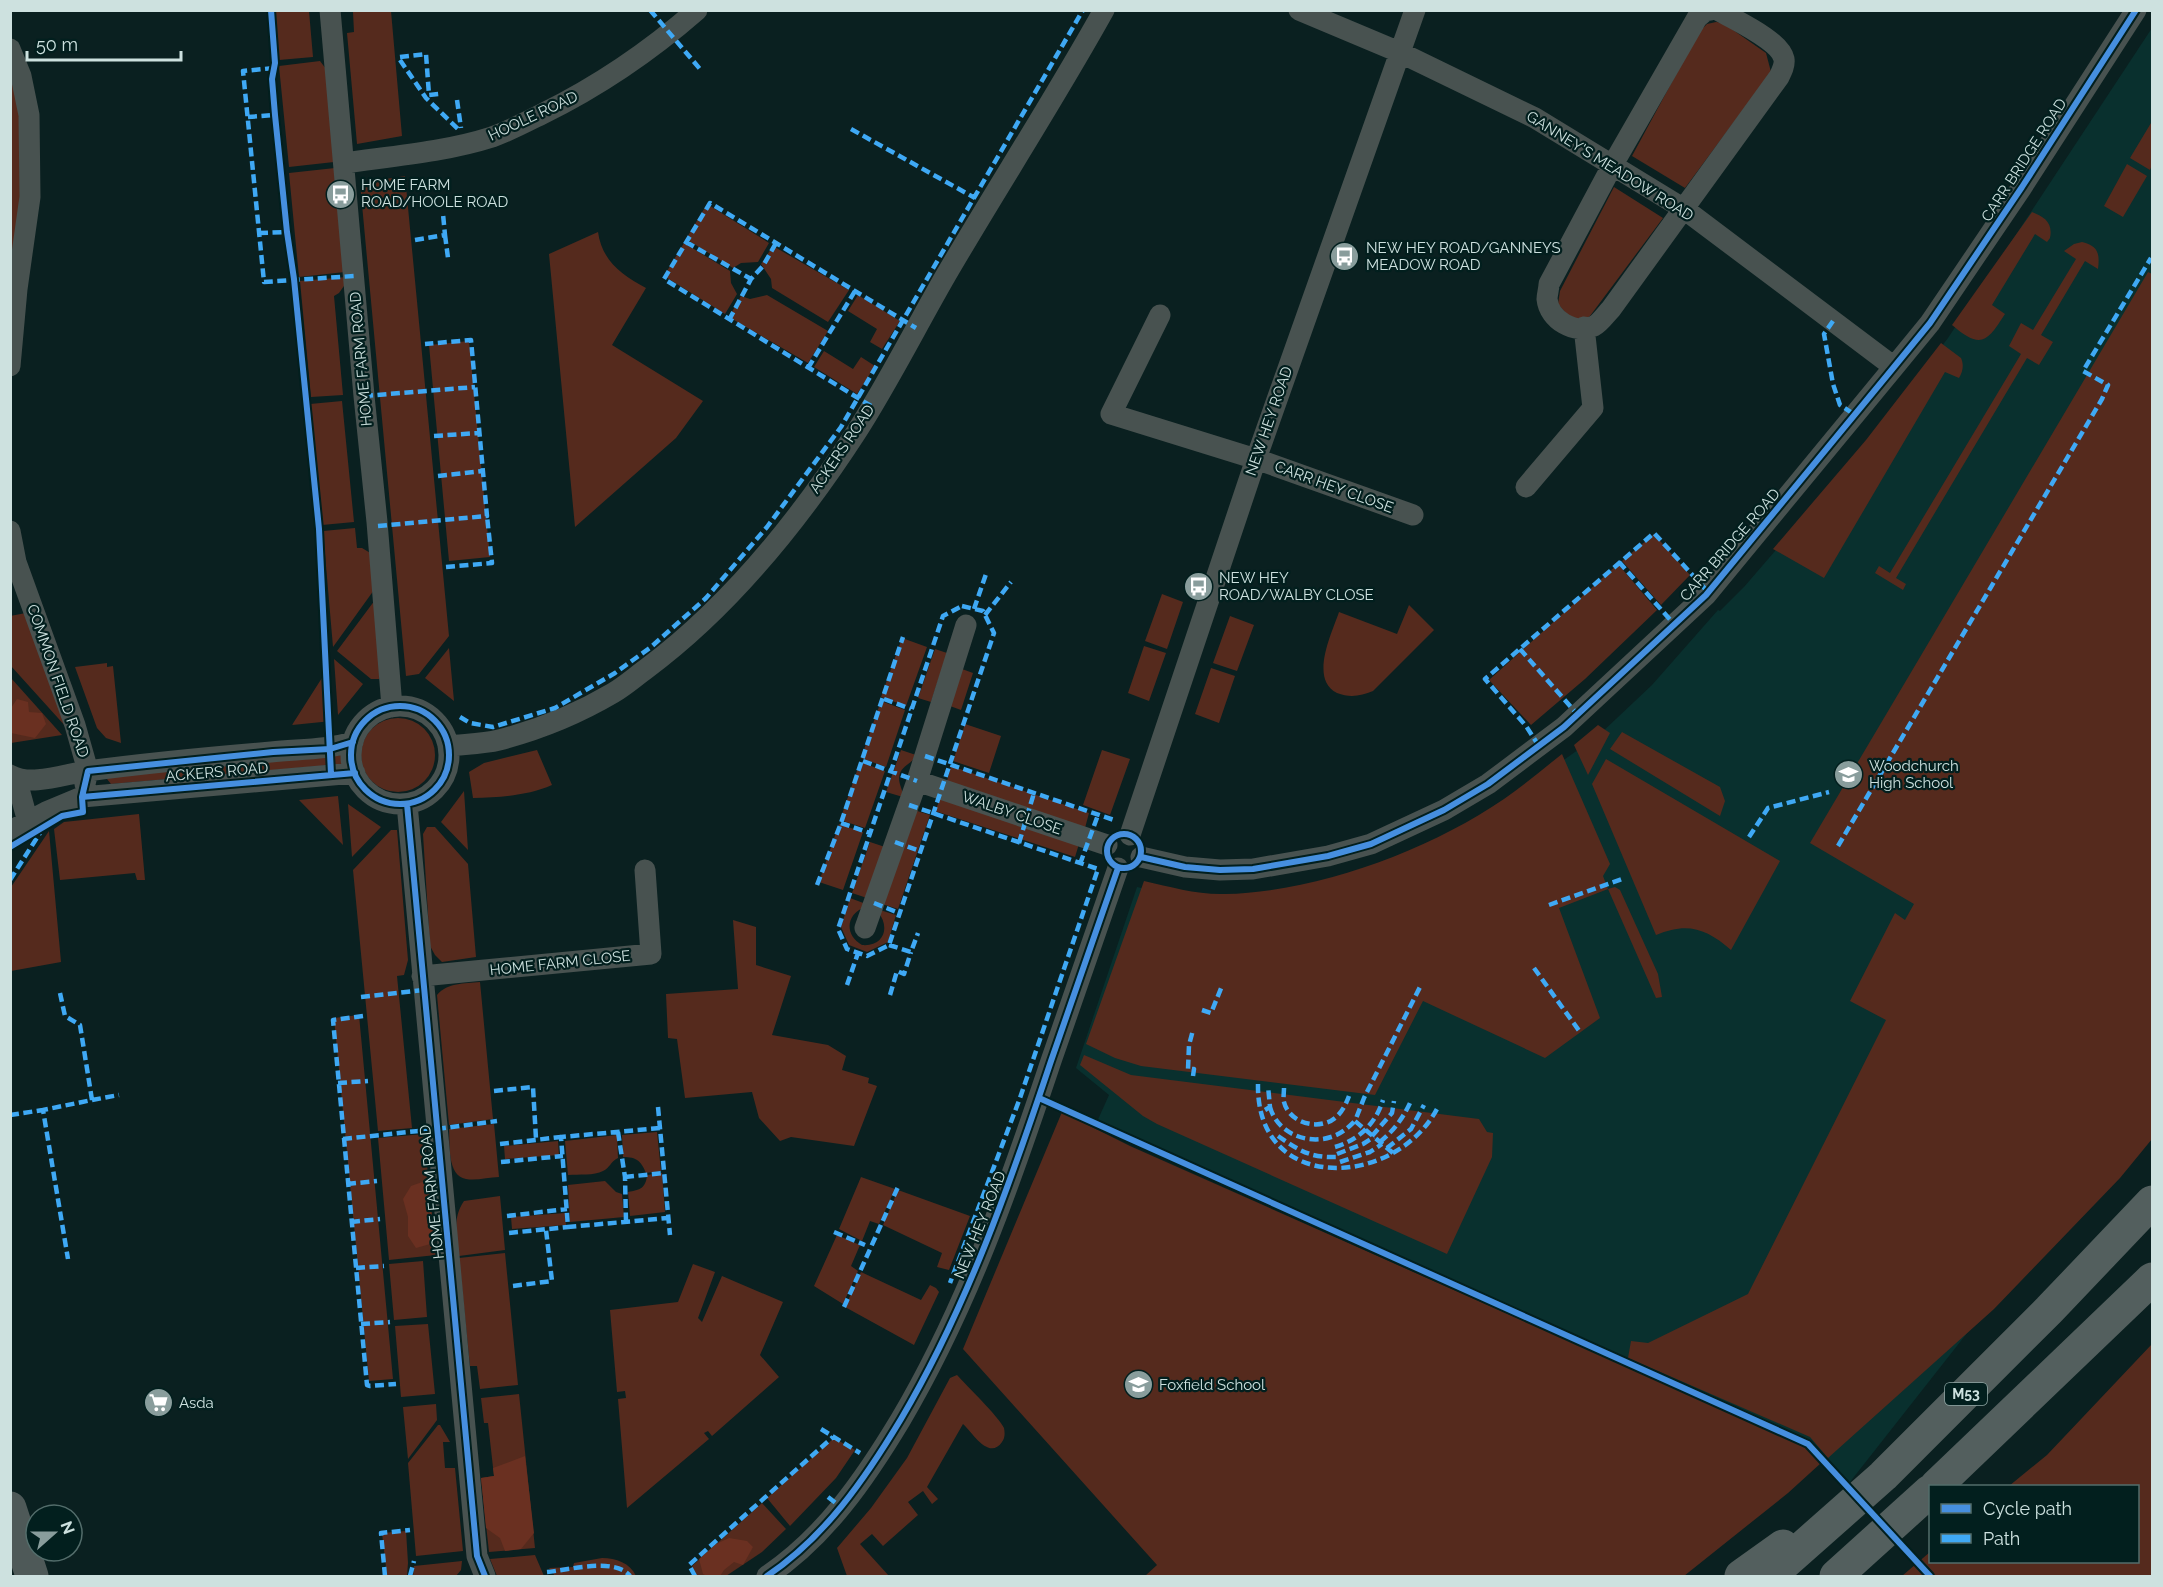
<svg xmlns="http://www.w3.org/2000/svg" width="2163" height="1587" viewBox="0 0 2163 1587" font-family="Raleway,sans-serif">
  <rect width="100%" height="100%" fill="#0a2020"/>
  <path fill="#09302e" d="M2152,28v1070l-306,389 -36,-43 -714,-320 13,-29 -33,-27 61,-181 72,18 167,-35 110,-55 113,-80 53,-50 66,-75 2,1 24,-24 120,-139 84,-110z"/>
  <path fill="#552a1d" d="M274,11h35l4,46 -34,3z
    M391,11l11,125 -45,8 -10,-111 7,-1 -1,-20z
    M1716,22l7,1 43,30 5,19 -86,116 -53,-32 67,-124 8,-8z
    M320,61l6,8 8,93 -45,5 -10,-101z
    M11,72c20,71 10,139 0,211z
    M2151,123l1,42 -2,5 -20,-12z
    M2127,164l20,12 -24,41 -19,-11z
    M335,168l10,104 -46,5 -10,-104z
    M405,176l44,460 -30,38 -13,2 -46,-493z
    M1614,187l49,31 -73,98 -5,3h-14l-13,-15 2,-13z
    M707,204l62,39 -11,19 -17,1 -8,5 -47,-29z
    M2032,212c13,5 21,11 18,26l-3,4 -12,-8 -43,71 13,9c-18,28 -24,36 -53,11z
    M598,232c4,29 24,43 48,56l-34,57 91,56 -27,37 -101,89 -26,-273z
    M2082,242c16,4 18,11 16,27l-13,-8 -44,74 12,7 -14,23 -12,-7 -131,220 10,6 -3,6 -28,-17 4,-7 11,7 131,-219 -12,-8 12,-23 12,7 43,-71 -12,-8 10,-7z
    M684,243l46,28 1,12 6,11 -12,20 -61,-38z
    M773,246l76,44 -21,32 -56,-34 -1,-9 -10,-15z
    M2148,272l4,2v865l-32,39 -126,131 -166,149 -18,-21 -182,-79 3,-17 17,2 100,-49 138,-274 -36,-19 45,-88 10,7 9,-16 -104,-61z
    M346,277v6l-7,10 -5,3 9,99 -32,2 -11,-116z
    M767,295l61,36 -20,32 -79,-46 12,-21 9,3z
    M858,295l42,26 -18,28 -12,-7 7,-13 -29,-18z
    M469,341l21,216 -41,4 -20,-216z
    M1941,343l20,15c3,7 2,13 -2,20l-14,-6 -121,206 -51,-29 93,-109z
    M824,351l29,18 8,-12 14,9 -18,28 -43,-27z
    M342,401l12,121 -32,3 -12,-121z
    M355,528l2,20h5l10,6 2,36 -41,57 -10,-116z
    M1654,534l36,41 -29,30 -39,-44z
    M1618,564l39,46 -72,69 -54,46 -42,-45z
    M1162,594l21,8 -16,47 -22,-8z
    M375,600l6,71 -2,8h-8l-34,-28z
    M1409,605l25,25 -61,61c-12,5 -23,7 -36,2 -28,-14 -5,-60 2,-81l58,22z
    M26,613l41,115 -56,-62 -1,-50z
    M1230,616l24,9 -17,46 -24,-8z
    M902,638l25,9 -21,59 -25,-9z
    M1144,646l22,7 -17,48 -21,-8z
    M449,648l5,53 -29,-23z
    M935,649l12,4 -16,49 -13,-4z
    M334,659l29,25 -25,31z
    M107,663v4l6,-1 8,77 -15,-5 -9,-10 -22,-61z
    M1211,668l24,8 -16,47 -24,-9z
    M962,669l11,4 -12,37 -11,-4z
    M327,670l5,51 -40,4z
    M11,678l51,57 -51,8z
    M881,701l24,9 -19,57 -25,-9z
    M361 755a37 37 0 1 1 74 0a37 37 0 1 1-74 0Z
    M965,724l36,12 -12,37 -36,-12z
    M1598,725l12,8 -22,42 -14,-30z
    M1622,732l98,55 5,14 -5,15 -110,-67z
    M537,750l15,35c-25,11 -52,12 -79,13l-4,-26 15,-9z
    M901,750l15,5c-4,10 -16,10 -17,23 0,7 4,12 4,19l-17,-5z
    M1102,750l28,9 -20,56 -27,-10z
    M1562,754l48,110 -7,12 5,13 7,-2 5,3 38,84 4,23 -6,1 -48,-109 -49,19 41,110 -55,40 -122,-57 -48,94 -234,-29 -26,-8 -29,-14 58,-163c27,6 54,14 81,13 92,-2 203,-43 279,-95 20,-14 39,-30 58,-45z
    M341,755l3,5 -1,4 -232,20 -4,-5 3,-4z
    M1606,759l174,102 -49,89c-25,-22 -44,-28 -75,-15l-64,-151z
    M860,762l25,9 -20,57 -25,-8z
    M951,766l138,47 -4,15 -138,-47z
    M464,791l4,59 -27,-28z
    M338,796l5,49 -44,-45z
    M941,797l138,47 -4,13 -140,-46z
    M348,804l33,23 -29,30z
    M914,810l16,5 -32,94 -16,-5z
    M139,814l6,66h-8l-2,-7 -75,7 -6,-51 10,-7z
    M839,824l24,8 -20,58 -24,-8z
    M427,827h8l33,37 8,93 -34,5 -7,-7 -5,-9 -7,-112z
    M391,830h6l11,130 -4,15 -7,1 15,152 -34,3 -25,-261z
    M49,831l12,131 -50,9v-84z
    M870,842l15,5 -18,51 -15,-5z
    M850,898l16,6 -1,3c-19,7 -21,28 -3,38 21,2 29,-17 16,-33l2,-2 16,5 -8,27 -21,10 -18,-7 -8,-18z
    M733,920l23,7v38l35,11 -19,59 56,10 18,11 -4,14 27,8 -1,5 9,3 -23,60 -63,-9 -11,4 -21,-23 -7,-26 -67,6 -8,-59 -9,-1 -2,-44 72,-5z
    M480,982l13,137 -44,6 -12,-130c11,-13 27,-11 43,-13z
    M359,1015l34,364 -24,2 -35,-363z
    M1084,1055l47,20 348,44 8,13 6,1 -1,24 -45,97 -290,-130 -14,-8 -63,-51z
    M1062,1112l68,34 675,300 16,17 -33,30 -104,83h-539l12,-11 -194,-216z
    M494,1124l5,53c-10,0 -23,4 -33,2 -19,-3 -16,-35 -17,-50z
    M657,1132l4,39 -15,2c-5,-12 -9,-16 -23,-16l-1,-22z
    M424,1134l12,121 -47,5 -11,-122z
    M617,1135l1,23c-8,4 -8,10 -15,13 -9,5 -24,3 -35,4l-3,-34z
    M558,1141l1,14 -54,4 -1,-13z
    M662,1173l3,39 -35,4 -2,-24c12,-2 18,-4 19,-17z
    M861,1177l34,12 -16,35 -9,-3 -8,20 -23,-12z
    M605,1181l11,11 6,2 2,23 -54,5 -2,-37z
    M898,1190l72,26 -21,54 -12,-3 5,-14 -59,-28z
    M500,1196l5,54 -46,6c-2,-20 -7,-38 5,-55z
    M565,1213l1,12 -54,4 -1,-12z
    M837,1235l23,10 -9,21 7,5 -15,33 -29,-18z
    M505,1253l13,132 -38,4 -3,-23h-7l-11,-108z
    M423,1261l4,56 -33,3 -5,-56z
    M693,1264l22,8 -17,46 4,4 20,-46 61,26 -23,53 19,22 -67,59 -4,-5 -4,2 5,6 -82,69 -9,-109 8,-1 -1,-7 -8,1 -7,-82 68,-8z
    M861,1272l60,28 9,-15 6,3 3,4 -25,53 -69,-38z
    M428,1324l7,70 -34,3 -6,-71z
    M2152,1344v232h-250l28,-24v10h208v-76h-129l38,-31z
    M957,1375c10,11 42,42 47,53 1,5 1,10 -2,14 -13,19 -30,-10 -39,-18l-36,63 11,12 -6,5 -9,-13 -15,11 10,13 -35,31 -11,-12 -12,10 29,32h-42l-10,-28 34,-40 36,-50 43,-80z
    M519,1394l16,154 -46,4 -8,-74 13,-2 -6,-53h-4l-3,-25z
    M436,1404l1,16 -29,39 -5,-52z
    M438,1425h2l10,17h-7l2,26h10l8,83 -47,5 -8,-93z
    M834,1438l21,12 -19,28 -46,48 -23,-28z
    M762,1503l24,26 -24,23 -36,24h-29l-5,-10z
    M406,1531l2,32 -1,13h-20l-5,-43z
    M535,1555l9,21h-47l-7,-17z
    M602,1558c14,0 28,5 34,18h-81l-6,-8 24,-1 1,-4z
    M462,1561l-1,9 -5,6h-43l1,-10z"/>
  <path fill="#6a3021" d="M17,699l11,3 1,10 13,1 4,11 -11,14 -24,-5v-25z
    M428,1180l6,63 -18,5 -8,-12v-19l-5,-18 8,-13z
    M525,1456l9,77 -13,16 -16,2 -5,-13 -14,-10 -5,-50 13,-2 -1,-8z
    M729,1538l18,3 6,6 -10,18 -9,-3 -10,8 -4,6h-13l-4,-2 -4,-15 17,-15z"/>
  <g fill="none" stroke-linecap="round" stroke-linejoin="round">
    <path stroke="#485250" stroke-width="21" d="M330,10l34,386 13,126 15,185
      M1299,10l100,42 136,66 149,91 210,158
      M1711,10l-6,1 -8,7 -85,148 -63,118c0,5 -2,11 -2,15 2,21 28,36 47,27 6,-3 12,-12 17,-17l168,-232c3,-6 6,-12 5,-18 -4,-19 -50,-39 -66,-49
      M10,49l11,27 8,39 1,82 -13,92 -7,77
      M344,163c50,-7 101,-11 148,-26 17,-6 34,-15 50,-23 57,-28 107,-62 155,-104
      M1160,315l-49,99 145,45 157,56
      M1526,487l67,-79 -9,-81
      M10,531l6,31 59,163 13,46 -3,13
      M351 755a49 49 0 1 1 98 0a49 49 0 1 1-98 0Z
      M448,746c17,-2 35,-2 51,-6 39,-10 80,-27 114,-47 12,-7 22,-16 33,-24 85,-63 154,-150 211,-238 32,-50 59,-104 89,-156 52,-89 108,-175 158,-265
      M10,775c21,12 55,-1 77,-4 61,-8 123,-14 184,-19 29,-3 54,-2 82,-10
      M16,778l12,44
      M917,781l190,64
      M407,804l70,752 8,20
      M10,831l36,-19 36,-15 273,-24
      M1130,835l126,-376 159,-449
      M1141,857l44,10 35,3 33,-1 75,-13 43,-12 73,-34 44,-26 76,-57 142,-132 188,-228 36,-44 92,-136 114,-177
      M865,928l52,-147 49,-156
      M422,976l229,-22 -6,-84
      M767,1576c58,-39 98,-97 134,-157 66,-112 109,-235 150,-358 22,-64 45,-128 67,-193"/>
    <path stroke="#4e5958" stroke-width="33" d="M10,1508l22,68"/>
    <path stroke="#535f5e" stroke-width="33" d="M1936,1486l216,-207
      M1741,1576l42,-30
      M1770,1576l113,-100 166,-166 103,-108
      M1836,1576l94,-85"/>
    <path stroke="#3fa9f5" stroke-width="4.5" stroke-dasharray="9 4.5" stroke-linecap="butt" d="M650,10l50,59
      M400,57l26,-3 3,41 10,-1
      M400,60l26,38 32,31
      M274,68l-31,3 21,211 90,-6
      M457,100l4,28
      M248,117l27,-2
      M851,129l124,69
      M259,233l28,-1
      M445,235l3,23
      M415,240l30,-5 -2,-21
      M686,242l65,37
      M729,320l22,-41 12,-13 13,-23
      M1833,321l-9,13 9,50 7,21 15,10
      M808,368l47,-77
      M364,396l111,-9
      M871,406l-207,-127 46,-76 206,125
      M434,436l45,-3
      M438,476l45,-5
      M378,526l109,-10 -16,-176 -46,4
      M1619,562l55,62
      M446,567l46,-4 -5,-47
      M962,606l21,5 11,22 -105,312 -22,11 -20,-7 -9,-20 105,-313z
      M974,609l12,-35
      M985,615l26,-33
      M1520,649l58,66
      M884,699l27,10
      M460,717l10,6 23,4 62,-19 60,-35 36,-26 55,-49 61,-71 74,-100 242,-417
      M1539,746l-13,-20 -41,-47 169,-146 54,59
      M925,756l189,64
      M863,761l54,20
      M909,805l189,64 -78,229 -70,185
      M841,823l29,10
      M1749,837l19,-29 61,-16
      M895,842l25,9
      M1019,843l15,-50
      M1838,846l264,-447 6,-14 -25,-14 68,-113
      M1080,864l18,-49
      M10,880l30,-47
      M817,885l24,-62 62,-186
      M874,903l25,10
      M1549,905l76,-27
      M889,945l22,7 7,-19
      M1534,968l46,64
      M847,985l11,-32
      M60,993l5,23 15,9 12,75 -49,10 25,149
      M890,995l7,-24 7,3 7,-22
      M361,997l62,-7
      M1202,1010l9,3 11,-27
      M363,1016l-30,4 34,365 3,1 26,-2
      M1193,1076l1,-7h-6l1,-24 4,-15
      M338,1083l30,-2
      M1258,1084c-2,112 139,104 180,23
      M1284,1088c0,4 -1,10 0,14 4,17 25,26 41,21 13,-3 20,-16 24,-27
      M494,1091l39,-4 3,52
      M92,1100l27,-5
      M658,1107l12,128
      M1270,1107c7,26 37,38 61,30 10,-3 17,-9 24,-16
      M1265,1110l5,-3 -2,-21
      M10,1115l33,-5
      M660,1128l-99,9 7,90 100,-9
      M618,1132l7,45 1,45
      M1278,1136c22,15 32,22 60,21
      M1372,1136l20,-23 2,-12
      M343,1139l94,-10 60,-8
      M1380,1142c13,-11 22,-22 30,-39
      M500,1144l61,-7
      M1335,1147c24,-7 41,-24 48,-47
      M1387,1148l24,-19 13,-24
      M1393,1153l-38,-32 9,-23 57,-113
      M1337,1154l26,-10 11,-7
      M501,1162l62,-6
      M1340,1162l30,-10 12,-8
      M625,1177l39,-4
      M347,1184l30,-3
      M507,1216l60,-7
      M351,1222l29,-3
      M834,1232l31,13
      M509,1233l59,-6
      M356,1268l28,-2
      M513,1286l39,-5 -6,-51
      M844,1307l54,-120
      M361,1324l29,-2
      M821,1429l39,24
      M828,1497l14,11
      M547,1572c22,-2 68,-15 83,4
      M385,1576l-4,-43 29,-3
      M410,1576l4,-15
      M695,1576l-6,-11 144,-128"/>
    <defs>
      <path id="cycleway" d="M271,10l4,53 -3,16 3,36 12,117 7,47 25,250 12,245
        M351 755a49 49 0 1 1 98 0a49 49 0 1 1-98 0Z
        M82,797l273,-24
        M407,804l70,752 8,20
        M1107 851a17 17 0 1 1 34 0a17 17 0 1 1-34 0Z
        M10,847l52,-31 21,-4 -1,-15 6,-26 185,-19 57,-3 23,-7
        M1141,857l44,10 35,3 33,-1 75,-13 43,-12 73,-34 44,-26 76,-57 142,-132 188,-228 36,-44 92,-136 114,-177
        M1039,1098l769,346 122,132
        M767,1576c58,-39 98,-97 134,-157 66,-112 109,-235 150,-358 22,-64 45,-128 67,-193"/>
    </defs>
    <use href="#cycleway" stroke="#021f1e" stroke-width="10"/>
    <use href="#cycleway" stroke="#468fdf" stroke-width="6"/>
  </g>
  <defs>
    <symbol id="bus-disc" viewBox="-11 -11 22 22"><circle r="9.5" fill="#899d9c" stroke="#021f1e"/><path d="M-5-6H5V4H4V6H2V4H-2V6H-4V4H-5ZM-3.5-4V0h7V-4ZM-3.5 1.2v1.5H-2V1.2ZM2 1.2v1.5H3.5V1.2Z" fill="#fff"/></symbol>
    <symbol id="school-disc" viewBox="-11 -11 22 22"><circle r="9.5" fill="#899d9c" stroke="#021f1e"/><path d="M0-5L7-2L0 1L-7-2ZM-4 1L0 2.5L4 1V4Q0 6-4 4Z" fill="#fff"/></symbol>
    <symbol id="supermarket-disc" viewBox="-11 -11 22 22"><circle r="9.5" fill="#899d9c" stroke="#021f1e"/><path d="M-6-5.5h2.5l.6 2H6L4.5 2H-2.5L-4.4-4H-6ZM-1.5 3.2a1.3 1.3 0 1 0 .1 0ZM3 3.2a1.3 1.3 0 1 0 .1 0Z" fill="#fff"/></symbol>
  </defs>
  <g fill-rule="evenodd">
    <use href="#bus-disc" x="324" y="178" width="33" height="33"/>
    <use href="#bus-disc" x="1328" y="240" width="33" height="33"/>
    <use href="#bus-disc" x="1182" y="570" width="33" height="33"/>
    <use href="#school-disc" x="1832" y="758" width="33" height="33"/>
    <use href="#school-disc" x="1122" y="1368" width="33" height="33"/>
    <use href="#supermarket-disc" x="142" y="1386" width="33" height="33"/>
  </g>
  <g text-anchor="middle" stroke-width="4.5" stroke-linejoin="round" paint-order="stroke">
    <rect fill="#021f1e" stroke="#90a7a5" stroke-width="1.5" x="1945" y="1383" width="42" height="22" rx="4.5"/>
    <g font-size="14" font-weight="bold" fill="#cde1df">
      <text x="1966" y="1399">M53</text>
    </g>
    <g font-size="15" fill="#cde1df" stroke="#021f1e">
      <text transform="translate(533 116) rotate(-25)" y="5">HOOLE ROAD</text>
      <text transform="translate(2024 160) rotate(-57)" y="5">CARR BRIDGE ROAD</text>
      <text transform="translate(1610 166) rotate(32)" y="5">GANNEY'S MEADOW ROAD</text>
      <text transform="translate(361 359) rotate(-95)" y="5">HOME FARM ROAD</text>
      <text transform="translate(1269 421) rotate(-71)" y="5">NEW HEY ROAD</text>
      <text transform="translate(842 449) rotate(-56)" y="5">ACKERS ROAD</text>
      <text transform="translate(1334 487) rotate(20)" y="5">CARR HEY CLOSE</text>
      <text transform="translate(1730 545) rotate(-49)" y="5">CARR BRIDGE ROAD</text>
      <text transform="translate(58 681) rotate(71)" y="5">COMMON FIELD ROAD</text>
      <text transform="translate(217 772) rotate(-5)" y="5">ACKERS ROAD</text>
      <text transform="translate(1012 813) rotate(19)" y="5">WALBY CLOSE</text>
      <text transform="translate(560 963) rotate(-6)" y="5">HOME FARM CLOSE</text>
      <text transform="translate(432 1192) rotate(-96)" y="5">HOME FARM ROAD</text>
      <text transform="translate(980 1225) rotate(-68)" y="5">NEW HEY ROAD</text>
    </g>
    <g font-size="15" fill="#cde1df" stroke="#021f1e" text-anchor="start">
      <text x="361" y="190">HOME FARM<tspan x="361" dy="17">ROAD/HOOLE ROAD</tspan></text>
      <text x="1366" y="253">NEW HEY ROAD/GANNEYS<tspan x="1366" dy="17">MEADOW ROAD</tspan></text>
      <text x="1219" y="583">NEW HEY<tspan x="1219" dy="17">ROAD/WALBY CLOSE</tspan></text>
      <text x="1869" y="771">Woodchurch<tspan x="1869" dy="17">High School</tspan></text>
      <text x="1159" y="1390">Foxfield School</text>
      <text x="179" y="1408">Asda</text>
    </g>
  </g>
  <rect width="2163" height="1587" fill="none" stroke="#cde1df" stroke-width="24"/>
  <rect x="1929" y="1485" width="210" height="78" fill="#021f1e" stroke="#536d6b" stroke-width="1.5"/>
  <rect x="1941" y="1504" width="30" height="9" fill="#468fdf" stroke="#536d6b" stroke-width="1.5"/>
  <text x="1983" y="1515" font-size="18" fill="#cde1df">Cycle path</text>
  <rect x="1941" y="1534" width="30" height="9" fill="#3fa9f5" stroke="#536d6b" stroke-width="1.5"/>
  <text x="1983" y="1545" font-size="18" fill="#cde1df">Path</text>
  <g transform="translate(54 1533) rotate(69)"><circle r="28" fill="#021f1e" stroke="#536d6b" stroke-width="1.5"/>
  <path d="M0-4.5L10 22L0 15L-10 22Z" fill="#899d9c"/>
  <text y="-9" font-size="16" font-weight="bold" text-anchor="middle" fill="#cde1df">N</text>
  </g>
  <path d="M27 51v9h154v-9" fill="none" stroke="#cde1df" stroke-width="3"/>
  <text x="36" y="51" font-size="18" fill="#cde1df" stroke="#021f1e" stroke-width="4.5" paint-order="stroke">50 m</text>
</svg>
